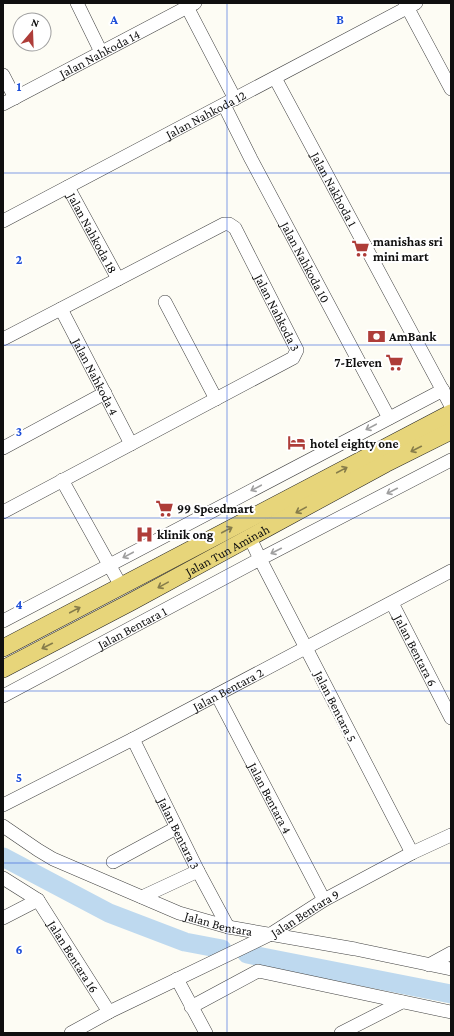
<svg xmlns="http://www.w3.org/2000/svg" width="454" height="1036" viewBox="0 0 454 1036" font-family="'Crimson Pro',serif">
  <rect width="100%" height="100%" fill="#fdfcf4"/>
  <g fill="none" stroke-linecap="round" stroke-linejoin="round">
    <path stroke="#bed9ef" stroke-width="19" d="M3,857l106,56 76,29 37,7
      M247,954l204,40"/>
    <defs>
      <g id="minor">
        <path d="M77,3l24,49"/>
        <path d="M185,3l50,96"/>
        <path d="M405,3l46,86"/>
        <path d="M3,75l12,23"/>
        <path id="s1" d="M275,78l176,328"/>
        <path id="s2" d="M3,104l192,-101"/>
        <path id="s3" d="M224,105l27,54 138,259"/>
        <path id="s4" d="M68,187l50,92"/>
        <path id="s5" d="M3,221l413,-218"/>
        <path d="M165,302l51,97"/>
        <path id="s6" d="M61,309l70,135"/>
        <path id="s7" d="M3,339l221,-115h5l6,4 62,122 -4,8 -290,154"/>
        <path d="M3,448l102,-55"/>
        <path d="M62,480l59,106"/>
        <path id="s8" d="M392,603l59,115"/>
        <path d="M3,621l440,-231"/>
        <path id="s9" d="M217,695l107,205"/>
        <path id="s10" d="M3,696l257,-137 -10,-21"/>
        <path id="s11" d="M133,739l65,132 30,56"/>
        <path id="s12" d="M3,805l130,-66 318,-168"/>
        <path id="s13" d="M3,826l35,24 15,9 126,54 49,14 127,22 96,20"/>
        <path d="M412,853l-152,-294 191,-99"/>
        <path d="M113,862l63,-34"/>
        <path id="s14" d="M3,878l35,22 71,112"/>
        <path d="M142,897l56,-26"/>
        <path d="M3,918l35,-18"/>
        <path d="M429,965l22,-12"/>
        <path d="M177,979l29,54"/>
        <path d="M191,1007l67,-36 193,41"/>
        <path id="s15" d="M71,1033l38,-21 162,-78 53,-34 88,-47 39,-18"/>
        <path d="M341,1033l61,-31"/>
      </g>
      <g id="major">
        <path d="M3,648l448,-235"/>
        <path id="s16" d="M3,669l128,-67 254,-138 66,-33"/>
      </g>
    </defs>
    <use href="#minor" stroke="#424242" stroke-width="14"/>
    <use href="#major" stroke="#202020" stroke-width="18"/>
    <use href="#minor" stroke="#fff" stroke-width="13"/>
    <use href="#major" stroke="#e7d57a" stroke-width="17"/>
  </g>
  <defs><path id="oneway-shaft" d="M-6 0H5M1.5-3L5.5 0L1.5 3" fill="none" stroke-width="1.6" stroke-linecap="round" stroke-linejoin="round"/></defs>
  <g stroke="#9f9f9f">
    <use href="#oneway-shaft" transform="translate(371 427) rotate(152)"/>
    <use href="#oneway-shaft" transform="translate(256 488) rotate(152)"/>
    <use href="#oneway-shaft" transform="translate(392 491) rotate(153)"/>
    <use href="#oneway-shaft" transform="translate(276 551) rotate(153)"/>
    <use href="#oneway-shaft" transform="translate(128 555) rotate(152)"/>
  </g>
  <g stroke="#867c4a">
    <use href="#oneway-shaft" transform="translate(416 449) rotate(153)"/>
    <use href="#oneway-shaft" transform="translate(342 470) rotate(-28)"/>
    <use href="#oneway-shaft" transform="translate(301 510) rotate(151)"/>
    <use href="#oneway-shaft" transform="translate(227 530) rotate(-28)"/>
    <use href="#oneway-shaft" transform="translate(163 585) rotate(151)"/>
    <use href="#oneway-shaft" transform="translate(75 610) rotate(-28)"/>
    <use href="#oneway-shaft" transform="translate(47 646) rotate(153)"/>
  </g>
  <path fill="none" stroke="#1d4ed8" stroke-width="1" stroke-opacity="0.55" d="M227,3v1030M3,173h448M3,345h448M3,518h448M3,691h448M3,863h448"/>
  <defs>
    <symbol id="supermarket-bare" viewBox="-9 -9 18 18"><path d="M-6-5.5h2.5l.6 2H6L4.5 2H-2.5L-4.4-4H-6ZM-1.5 3.2a1.3 1.3 0 1 0 .1 0ZM3 3.2a1.3 1.3 0 1 0 .1 0Z" fill="#ae3d39" stroke="#fff" stroke-width="2.5" paint-order="stroke"/></symbol>
    <symbol id="bank-bare" viewBox="-9 -9 18 18"><path d="M-6-4H6V4H-6ZM0-2.3a2.3 2.3 0 1 0 0 4.6a2.3 2.3 0 1 0 0-4.6Z" fill="#ae3d39" stroke="#fff" stroke-width="2.5" paint-order="stroke"/></symbol>
    <symbol id="hotel-bare" viewBox="-9 -9 18 18"><path d="M-6-4.5h1.5V1H6V5H4.5V3h-9V5H-6ZM-4 0a1.8 1.8 0 1 1 3.6 0ZM.5 0V-2.5h3Q6-2.5 6 0Z" fill="#ae3d39" stroke="#fff" stroke-width="2.5" paint-order="stroke"/></symbol>
    <symbol id="hospital-bare" viewBox="-9 -9 18 18"><path d="M-5-5h3v3.5h4V-5h3V5h-3V1.5h-4V5h-3Z" fill="#ae3d39" stroke="#fff" stroke-width="2.5" paint-order="stroke"/></symbol>
  </defs>
  <g fill-rule="evenodd">
    <use href="#supermarket-bare" x="348" y="236" width="25" height="25"/>
    <use href="#bank-bare" x="364" y="324" width="25" height="25"/>
    <use href="#supermarket-bare" x="382" y="350" width="25" height="25"/>
    <use href="#hotel-bare" x="284" y="430" width="25" height="25"/>
    <use href="#supermarket-bare" x="152" y="496" width="25" height="25"/>
    <use href="#hospital-bare" x="132" y="522" width="25" height="25"/>
  </g>
  <g text-anchor="middle" stroke-width="4" stroke-linejoin="round" paint-order="stroke">
    <g font-size="13" fill="#0f0f0f" stroke="#fff">
      <text dy="5" stroke="none"><textPath href="#s2" startOffset="109">Jalan Nahkoda 14</textPath></text>
      <text dy="5" stroke="none"><textPath href="#s5" startOffset="229">Jalan Nahkoda 12</textPath></text>
      <text dy="5" stroke="none"><textPath href="#s1" startOffset="126">Jalan Nakhoda 1</textPath></text>
      <text dy="5" stroke="none"><textPath href="#s4" startOffset="52">Jalan Nahkoda 18</textPath></text>
      <text dy="5" stroke="none"><textPath href="#s3" startOffset="177">Jalan Nahkoda 10</textPath></text>
      <text dy="5" stroke="none"><textPath href="#s7" startOffset="356">Jalan Nahkoda 3</textPath></text>
      <text dy="5" stroke="none"><textPath href="#s6" startOffset="76">Jalan Nahkoda 4</textPath></text>
      <text dy="5" stroke="none"><textPath href="#s16" startOffset="254">Jalan Tun Aminah</textPath></text>
      <text dy="5" stroke="none"><textPath href="#s10" startOffset="146">Jalan Bentara 1</textPath></text>
      <text dy="5" stroke="none"><textPath href="#s8" startOffset="53">Jalan Bentara 6</textPath></text>
      <text dy="5" stroke="none"><textPath href="#s12" startOffset="253">Jalan Bentara 2</textPath></text>
      <text transform="translate(336 706) rotate(63)" y="5">Jalan Bentara 5</text>
      <text dy="5" stroke="none"><textPath href="#s9" startOffset="116">Jalan Bentara 4</textPath></text>
      <text dy="5" stroke="none"><textPath href="#s11" startOffset="105">Jalan Bentara 3</textPath></text>
      <text dy="5" stroke="none"><textPath href="#s15" startOffset="263">Jalan Bentara 9</textPath></text>
      <text dy="5" stroke="none"><textPath href="#s13" startOffset="238">Jalan Bentara</textPath></text>
      <text dy="5" stroke="none"><textPath href="#s14" startOffset="108">Jalan Bentara 16</textPath></text>
    </g>
    <g font-size="13" font-weight="bold" fill="#0f0f0f" stroke="#fff" text-anchor="start">
      <text x="373" y="246">manishas sri<tspan x="373" dy="15">mini mart</tspan></text>
      <text x="389" y="341">AmBank</text>
      <text x="382" y="367" text-anchor="end">7-Eleven</text>
      <text x="310" y="448">hotel eighty one</text>
      <text x="177" y="513">99 Speedmart</text>
      <text x="157" y="539">klinik ong</text>
    </g>
  </g>
  <g font-size="13" text-anchor="middle" font-weight="bold" fill="#1d4ed8" stroke="#fff" stroke-width="4" stroke-linejoin="round" paint-order="stroke">
    <text x="114" y="24">A</text>
    <text x="340" y="24">B</text>
    <text x="19" y="91">1</text>
    <text x="19" y="264">2</text>
    <text x="19" y="436">3</text>
    <text x="19" y="609">4</text>
    <text x="19" y="782">5</text>
    <text x="19" y="954">6</text>
  </g>
  <rect width="454" height="1036" fill="none" stroke="#0f0f0f" stroke-width="8"/>
  <g transform="translate(32 32) rotate(19)"><circle r="19" fill="#ffffff" stroke="#9f9f9f"/>
  <path d="M0-3L7 15L0 10L-7 15Z" fill="#ae3d39"/>
  <text y="-6" font-size="11" font-weight="bold" text-anchor="middle" fill="#0f0f0f">N</text>
  </g>
</svg>
